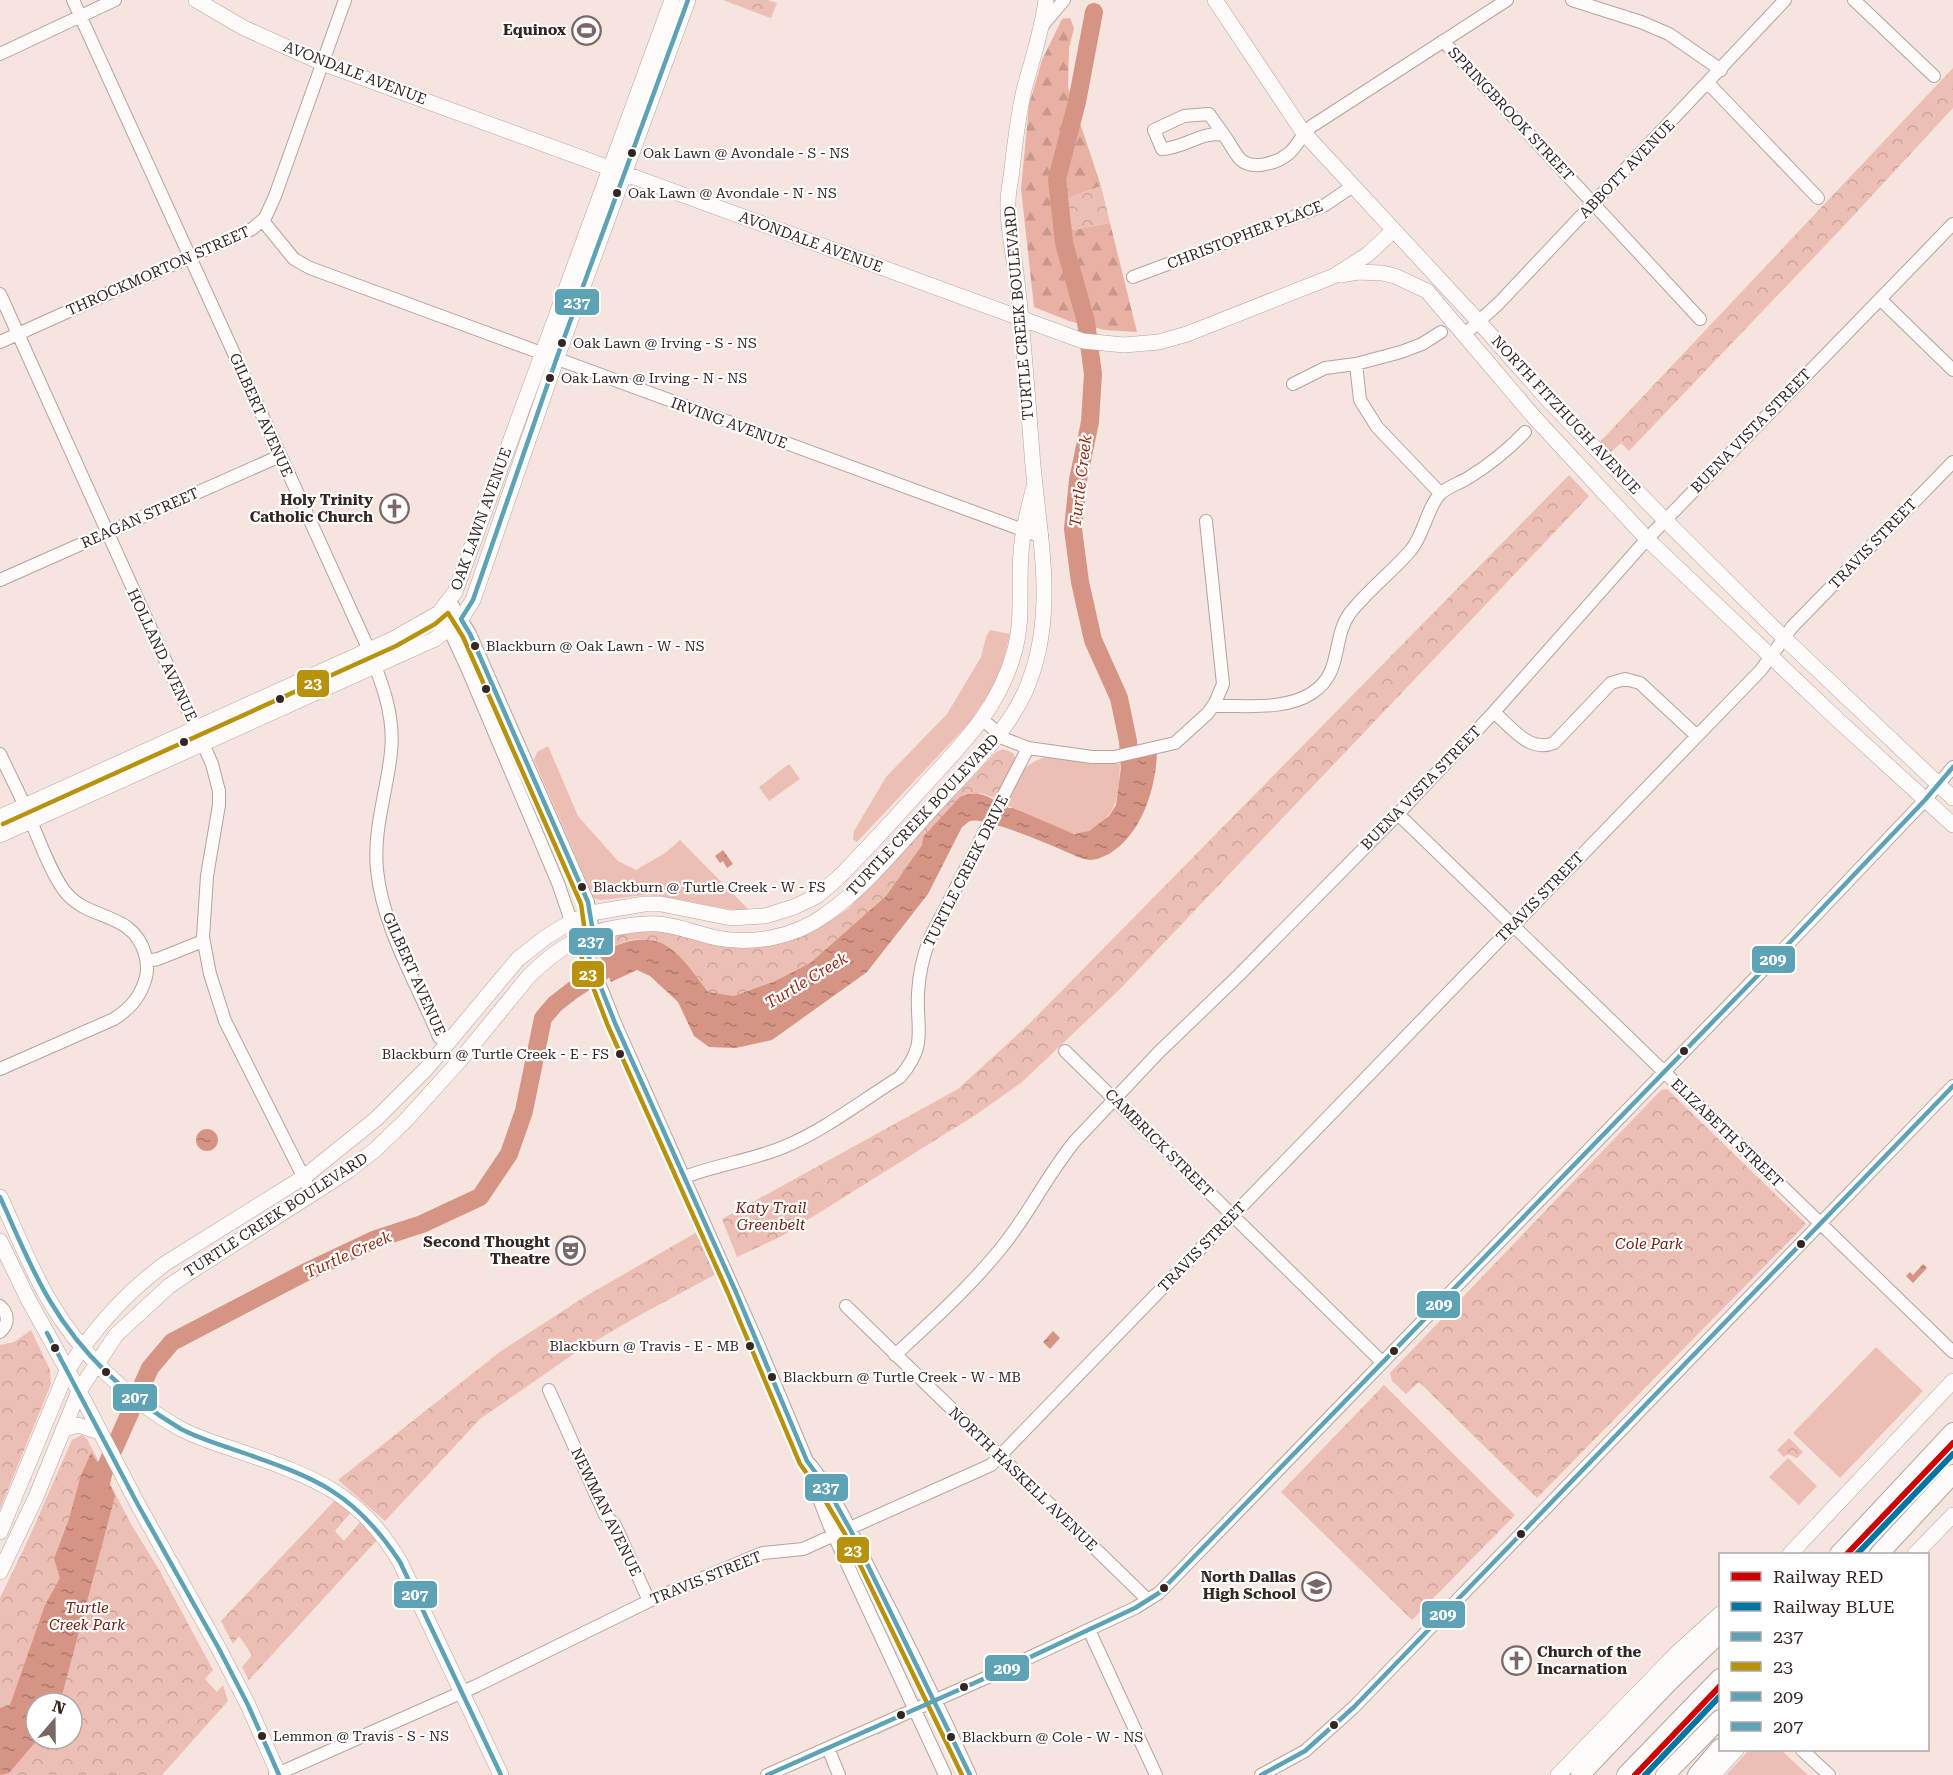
<svg xmlns="http://www.w3.org/2000/svg" width="1953" height="1775" viewBox="0 0 1953 1775" font-family="'Roboto Serif',serif">
  <defs>
    <pattern id="forest-firs" width="22" height="20" patternUnits="userSpaceOnUse" patternTransform="scale(1.5)"><rect width="22" height="20" fill="#e9b1a3"/><path d="M5 1l3.5 6h-7zM16 11l3.5 6h-7z" fill="#c8988c"/></pattern>
    <pattern id="park-crowns" width="20" height="18" patternUnits="userSpaceOnUse" patternTransform="scale(1.5)"><rect width="20" height="18" fill="#edbfb4"/><path d="M2 6a3 3 0 1 1 6 0M12 15a3 3 0 1 1 6 0" fill="none" stroke="#cca49a"/></pattern>
    <pattern id="water-ripples" width="26" height="14" patternUnits="userSpaceOnUse" patternTransform="scale(1.5)"><rect width="26" height="14" fill="#d69485"/><path d="M2 4q2-2 4 0t4 0M15 11q2-2 4 0t4 0" fill="none" stroke="#ae796c"/></pattern>
  </defs>
  <rect width="100%" height="100%" fill="#f6e4df"/>
  <path fill="#edbfb4" d="M990,630l20,4 -9,34 -10,21 -21,33 -113,120 -4,-3 1,-8 32,-54 61,-63 34,-57 5,-20z
    M548,746l30,70 40,45 18,9 29,-17 15,-13 70,71c-32,-1 -62,-12 -94,-15 -19,-2 -37,3 -56,4l-6,-2 -60,-138 3,-8z
    M1046,757l74,7c-1,26 -1,49 -26,64 -6,4 -14,7 -22,5 -23,-6 -46,-20 -68,-29 12,-22 16,-40 42,-47z
    M789,764l11,15 -31,22 -10,-14z
    M1876,1347l47,44 -83,87 -47,-45z
    M1788,1458l29,28 -18,19 -30,-28z
    M1749,1750h32l27,25h-82z"/>
  <path fill="url(#forest-firs)" d="M1070,18l4,10 -5,20 -1,39 33,99 -35,13 7,31 37,-7 27,109 -32,-2 -36,-9 -35,-14 -13,-118 8,-84 13,-45 20,-41z"/>
  <path fill="url(#park-crowns)" fill-rule="evenodd" d="M723,0h45l9,3 -6,15z
    M1953,68v40l-113,122 -211,221 -8,-8 -12,10 -11,-9z
    M1101,186l9,37 -37,7 -7,-31z
    M1569,475l20,21 -470,494 -98,93 -44,31 -195,122 -45,21 -15,-38 236,-130 72,-66z
    M1003,749l10,4 3,7 -18,39 -18,-6 -57,44 -1,8 -36,51 -76,67 -35,18 -41,15 -26,-4c-25,-35 -50,-69 -96,-45l-1,-11c18,-3 36,-7 55,-4 19,4 38,12 58,15 41,7 92,-15 125,-39l147,-156z
    M1667,1089l139,135 -269,274 -118,-116 -13,12 -14,-13 -2,-8 271,-283z
    M697,1232l21,41 -78,42 -62,36 -98,68 -95,102 -47,-41 163,-129 85,-55z
    M31,1330l19,40 1,14 -51,125v-164l14,-3z
    M1384,1385l131,130 -103,105 -131,-128z
    M82,1435l5,4 44,85 27,44 55,102 -8,9 12,13 6,-7 5,16 -66,74h-162v-177l28,-58 44,-100zM36,1703h36v36h-36z
    M1789,1438l14,14 -6,6 -9,-4 -4,3 -7,-7z
    M337,1498l15,13 -17,20 9,10 18,-21 15,20 -128,140 -7,-13 10,-12 -13,-19 -6,8 -12,-23z"/>
  <path fill="url(#water-ripples)" d="M1157,752c-1,36 -15,82 -48,102 -5,2 -12,6 -18,6 -4,0 -9,-2 -13,-3 -17,-8 -93,-41 -108,-36 -2,1 -6,5 -8,6l-34,67 -61,78 -95,68 -36,8 -27,-1 -15,-11 -16,-34 -28,-26 -13,-6 -26,12 -12,-29c58,-29 74,-9 109,39l26,4 41,-15 35,-18 76,-67 36,-51 1,-8 37,-40c21,-9 31,2 49,11h4l61,26 15,-3 20,-15 7,-11 6,-44z
    M723,850l10,14 -6,4 -4,-7 -3,2 -5,-7z
    M196 1140a11 11 0 1 1 22 0a11 11 0 1 1-22 0Z
    M1923,1264l4,4 -14,15 -7,-7 4,-4 3,3z
    M1053,1331l7,7 -10,11 -7,-7z
    M91,1453l13,18 11,25 -55,207h-24v36h2l-29,34 -9,2v-67l10,-3 35,-100 15,-27 -6,-19 15,-40 12,-44z"/>
  <g fill="none" stroke-linecap="round" stroke-linejoin="round">
    <path stroke="#d69485" stroke-width="18" d="M1094,12l-17,90 -20,77 7,64 22,79 7,52 -3,48 -12,58 -5,49 7,53 13,58 26,58 9,43 2,31
      M98,1494l6,-23 46,-103 22,-26 132,-69 72,-34 46,-15 58,-27 29,-43 15,-43 19,-93 12,-14 18,-14 39,-25 15,-4"/>
    <defs>
      <path id="minor" d="M73,0l296,650c13,33 26,66 22,102 -4,40 -18,77 -14,118 6,59 40,113 62,167l8,7
        M1572,0l69,22 28,12 52,36
        M1854,0l80,76
        M1042,26l22,-26
        M1443,41l257,278
        M0,54l115,-54
        M1708,83l110,115
        M1224,135l-15,-21 -25,2 -30,14 8,19c21,0 41,-19 62,-14 5,7 10,17 16,24 12,12 37,4 48,-5 9,-6 13,-20 24,-28l195,-126
        M263,221l31,38 16,9 732,269
        M1133,277l192,-72 28,-19
        M0,294l212,470 7,27v14l-12,71 -4,61 7,37 15,47 87,173
        M1880,299l73,71
        M1465,334l34,-31 286,-303
        M0,342l252,-113 13,-11 10,-22 70,-196
        M1356,364l4,36 17,27 63,66
        M1293,384l32,-16 31,-4 45,-12 21,-8 19,-12
        M0,580l280,-124
        M450,601l20,33 118,268 5,30 -5,23
        M439,613l10,16 18,39 91,215 19,55 11,17 27,68 144,323 48,115 7,25 16,41 115,248
        M1213,706c32,-1 71,5 99,-13 32,-21 19,-54 38,-80 18,-23 42,-41 61,-63 13,-16 16,-42 29,-56 7,-7 20,-11 28,-16 21,-13 40,-28 57,-46
        M1494,712c17,15 35,41 60,31l57,-60 14,-4 15,4 57,53
        M983,720l22,19 23,9 64,9h22l61,-14 33,-30 7,-10 8,-19 -17,-163
        M0,754l25,52
        M1398,814l555,538
        M147,961l11,-2 45,-18
        M1065,1051l317,311
        M0,1069l114,-50c17,-11 27,-23 32,-42 2,-8 1,-15 -1,-23 -12,-42 -53,-33 -77,-59 -14,-14 -29,-55 -37,-74
        M685,1177c33,-13 69,-17 101,-31 40,-17 77,-46 114,-69 28,-33 16,-47 18,-84 1,-19 5,-37 12,-55l98,-190
        M0,1306c9,8 9,18 0,26
        M846,1306l302,294
        M895,1355c37,-34 75,-68 107,-108 27,-33 45,-72 73,-106l84,-89 80,-77 159,-161 96,-102 153,-173 306,-315
        M549,1390l56,125 10,10 34,76
        M810,1464c26,32 43,71 61,108 35,67 68,134 99,203
        M1089,1630l67,145
        M828,1748l11,27
        M1802,1750l27,25
        M275,1775l201,-89 173,-85 104,-44 10,-4 40,-4 188,-84 770,-795 31,-43 161,-165
        M767,1775l223,-99 145,-68 24,-15 634,-654 132,-139 28,-33
        M1261,1775l44,-24 49,-44 599,-621"/>
      <path id="major" d="M196,0l48,28 78,35 761,278 41,4 35,-3 28,-8 147,-58 33,-21 27,-25
        M1215,0l88,132 176,190 71,80 115,118 119,118 169,160
        M1340,275l18,-3 24,1 13,3 32,15 107,126 113,122 191,181 115,105
        M0,817l393,-178 46,-26 16,-21 217,-592
        M0,835l435,-196 26,-20 12,-19 83,-240 132,-360
        M0,1197c16,34 30,70 49,103 30,52 79,100 132,129 17,9 36,15 55,21 74,26 123,41 164,112l101,213
        M0,1241l28,58 51,92 58,112 82,146 29,56 31,70
        M63,1430l15,-5 21,7
        M0,1532l67,-161c27,-43 58,-78 99,-108l138,-86 72,-58 50,-50 92,-110 28,-22 25,-15 20,-9 53,-9h17l70,14 34,-2 29,-9 23,-11 21,-18c29,-29 57,-60 84,-90 39,-43 76,-78 92,-135 10,-36 4,-65 7,-100 1,-22 7,-42 12,-63
        M1790,1554l163,-173
        M1915,1554l38,-39
        M0,1572l36,-75 43,-106 37,-56 53,-49 18,-12 161,-103 28,-22 31,-30 55,-61 67,-82c28,-27 51,-43 91,-49 13,-2 26,-4 39,-3 20,2 39,10 58,14 36,7 78,-1 108,-23 43,-30 77,-74 112,-112 31,-34 67,-67 87,-109 34,-74 16,-151 9,-228 -5,-62 -9,-124 -16,-185 -3,-26 -10,-54 -9,-79 0,-11 3,-22 4,-33 3,-27 6,-53 12,-79 8,-30 18,-59 22,-90
        M1558,1775l120,-123 42,-38
        M1713,1775l23,-25"/>
      <path id="highway" d="M1839,1554l114,-122
        M1879,1554l74,-80
        M1580,1775l90,-94 50,-48
        M1626,1775l94,-97
        M1665,1775l55,-56
        M1697,1775l23,-27"/>
    </defs>
    <use href="#minor" stroke="#b2a4a0" stroke-width="14"/>
    <use href="#major" stroke="#b2a4a0" stroke-width="16"/>
    <use href="#highway" stroke="#b2a4a0" stroke-width="20"/>
    <use href="#minor" stroke="#fefbfa" stroke-width="12"/>
    <use href="#major" stroke="#fefbfa" stroke-width="15"/>
    <use href="#highway" stroke="#fefbfa" stroke-width="18"/>
    <path stroke="#c6c0c0" stroke-width="1.5" d="M877,1734l24,-11"/>
    <defs>
      <path id="bus-1" d="M688,0l-132,360 -83,240 -12,19 9,15 118,268 5,30 -5,23 27,68 120,267 72,171 20,27 24,43 119,244"/>
      <path id="bus-2" d="M3,824l393,-178 39,-22 13,-11 15,24 118,267 4,28 -4,24 27,70 120,267 72,171 20,28 25,42 117,241"/>
      <path id="bus-3" d="M767,1775l223,-99 145,-68 24,-15 634,-654 132,-139 28,-33
        M1261,1775l44,-24 49,-44 599,-621"/>
      <path id="bus-4" d="M0,1197c16,35 30,71 50,104 32,54 77,96 131,128 19,10 40,16 60,23 75,26 114,41 159,110l101,213
        M47,1333l90,170 82,146 29,56 31,70"/>
    </defs>
    <use href="#bus-1" stroke="#fff" stroke-width="9"/>
    <use href="#bus-2" stroke="#fff" stroke-width="9"/>
    <use href="#bus-3" stroke="#fff" stroke-width="9"/>
    <use href="#bus-4" stroke="#fff" stroke-width="9"/>
    <use href="#bus-1" stroke="#5ea2b6" stroke-width="4.5"/>
    <use href="#bus-2" stroke="#b8920c" stroke-width="4.5"/>
    <use href="#bus-3" stroke="#5ea2b6" stroke-width="4.5"/>
    <use href="#bus-4" stroke="#5ea2b6" stroke-width="4.5"/>
    <defs>
      <path id="rail-1" d="M1847,1554l106,-111
        M1635,1775l85,-89"/>
      <path id="rail-2" d="M1857,1554l96,-100
        M1645,1775l75,-79"/>
    </defs>
    <use href="#rail-1" stroke="#fff" stroke-width="10"/>
    <use href="#rail-2" stroke="#fff" stroke-width="10"/>
    <use href="#rail-1" stroke="#c00" stroke-width="6"/>
    <use href="#rail-2" stroke="#0275a4" stroke-width="6"/>
  </g>
  <defs>
    <symbol id="stadium-ring" viewBox="-11 -11 22 22"><circle r="9.5" fill="#fff" stroke="#796865" stroke-width="1.5"/><path d="M0-5a6.5 5 0 1 0 0 10a6.5 5 0 1 0 0-10ZM-3.5-1.8h7v3.6h-7Z" fill="#796865"/></symbol>
    <symbol id="church-ring" viewBox="-11 -11 22 22"><circle r="9.5" fill="#fff" stroke="#796865" stroke-width="1.5"/><path d="M-1.2-6h2.4v3.5h3.3v2.4h-3.3V6h-2.4V-.1h-3.3v-2.4h3.3Z" fill="#796865"/></symbol>
    <symbol id="theatre-ring" viewBox="-11 -11 22 22"><circle r="9.5" fill="#fff" stroke="#796865" stroke-width="1.5"/><path d="M-5-5.5Q0-4 5-5.5V0Q5 5 0 6Q-5 5-5 0ZM-3.3-2.5H-1v1.5H-3.3ZM1-2.5H3.3v1.5H1ZM-2.8 1Q0 5.5 2.8 1Z" fill="#796865"/></symbol>
    <symbol id="school-ring" viewBox="-11 -11 22 22"><circle r="9.5" fill="#fff" stroke="#796865" stroke-width="1.5"/><path d="M0-5L7-2L0 1L-7-2ZM-4 1L0 2.5L4 1V4Q0 6-4 4Z" fill="#796865"/></symbol>
  </defs>
  <g fill-rule="evenodd">
    <use href="#stadium-ring" x="570" y="14" width="33" height="33"/>
    <use href="#church-ring" x="378" y="492" width="33" height="33"/>
    <use href="#theatre-ring" x="554" y="1234" width="33" height="33"/>
    <use href="#school-ring" x="1300" y="1570" width="33" height="33"/>
    <use href="#church-ring" x="1500" y="1644" width="33" height="33"/>
  </g>
  <g fill="#352623" stroke="#fff" stroke-width="2">
    <circle cx="632" cy="153" r="5"/>
    <circle cx="617" cy="193" r="5"/>
    <circle cx="562" cy="343" r="5"/>
    <circle cx="550" cy="378" r="5"/>
    <circle cx="475" cy="646" r="5"/>
    <circle cx="486" cy="689" r="5"/>
    <circle cx="280" cy="699" r="5"/>
    <circle cx="184" cy="742" r="5"/>
    <circle cx="582" cy="887" r="5"/>
    <circle cx="1684" cy="1051" r="5"/>
    <circle cx="620" cy="1054" r="5"/>
    <circle cx="1801" cy="1244" r="5"/>
    <circle cx="750" cy="1346" r="5"/>
    <circle cx="55" cy="1348" r="5"/>
    <circle cx="1394" cy="1351" r="5"/>
    <circle cx="106" cy="1372" r="5"/>
    <circle cx="772" cy="1377" r="5"/>
    <circle cx="1521" cy="1534" r="5"/>
    <circle cx="1164" cy="1588" r="5"/>
    <circle cx="964" cy="1687" r="5"/>
    <circle cx="901" cy="1715" r="5"/>
    <circle cx="1334" cy="1725" r="5"/>
    <circle cx="262" cy="1736" r="5"/>
    <circle cx="951" cy="1737" r="5"/>
  </g>
  <g text-anchor="middle" stroke-width="4.5" stroke-linejoin="round" paint-order="stroke">
    <g font-size="14" fill="#352623" stroke="#fff" text-anchor="start">
      <text x="643" y="158">Oak Lawn @ Avondale - S - NS</text>
      <text x="628" y="198">Oak Lawn @ Avondale - N - NS</text>
      <text x="573" y="348">Oak Lawn @ Irving - S - NS</text>
      <text x="561" y="383">Oak Lawn @ Irving - N - NS</text>
      <text x="486" y="651">Blackburn @ Oak Lawn - W - NS</text>
      <text x="593" y="892">Blackburn @ Turtle Creek - W - FS</text>
      <text x="609" y="1059" text-anchor="end">Blackburn @ Turtle Creek - E - FS</text>
      <text x="739" y="1351" text-anchor="end">Blackburn @ Travis - E - MB</text>
      <text x="783" y="1382">Blackburn @ Turtle Creek - W - MB</text>
      <text x="273" y="1741">Lemmon @ Travis - S - NS</text>
      <text x="962" y="1742">Blackburn @ Cole - W - NS</text>
    </g>
    <g font-size="15" font-weight="bold" fill="#352623" stroke="#fff" text-anchor="end">
      <text x="566" y="35">Equinox</text>
      <text x="373" y="505">Holy Trinity<tspan x="373" dy="17">Catholic Church</tspan></text>
      <text x="550" y="1247">Second Thought<tspan x="550" dy="17">Theatre</tspan></text>
      <text x="1296" y="1582">North Dallas<tspan x="1296" dy="17">High School</tspan></text>
      <text x="1537" y="1657" text-anchor="start">Church of the<tspan x="1537" dy="17">Incarnation</tspan></text>
    </g>
    <g font-size="15" fill="#352623" stroke="#fff">
      <text transform="translate(355 73) rotate(21)" y="5">AVONDALE AVENUE</text>
      <text transform="translate(1511 114) rotate(47)" y="5">SPRINGBROOK STREET</text>
      <text transform="translate(1627 169) rotate(-46)" y="5">ABBOTT AVENUE</text>
      <text transform="translate(1245 235) rotate(-21)" y="5">CHRISTOPHER PLACE</text>
      <text transform="translate(811 242) rotate(20)" y="5">AVONDALE AVENUE</text>
      <text transform="translate(158 271) rotate(-24)" y="5">THROCKMORTON STREET</text>
      <text transform="translate(1019 313) rotate(-95)" y="5">TURTLE CREEK BOULEVARD</text>
      <text transform="translate(261 415) rotate(66)" y="5">GILBERT AVENUE</text>
      <text transform="translate(1566 415) rotate(47)" y="5">NORTH FITZHUGH AVENUE</text>
      <text transform="translate(729 423) rotate(20)" y="5">IRVING AVENUE</text>
      <text transform="translate(1751 431) rotate(-46)" y="5">BUENA VISTA STREET</text>
      <text transform="translate(140 518) rotate(-24)" y="5">REAGAN STREET</text>
      <text transform="translate(481 519) rotate(-70)" y="5">OAK LAWN AVENUE</text>
      <text transform="translate(1873 544) rotate(-46)" y="5">TRAVIS STREET</text>
      <text transform="translate(162 655) rotate(65)" y="5">HOLLAND AVENUE</text>
      <text transform="translate(1421 788) rotate(-46)" y="5">BUENA VISTA STREET</text>
      <text transform="translate(923 815) rotate(-47)" y="5">TURTLE CREEK BOULEVARD</text>
      <text transform="translate(966 871) rotate(-63)" y="5">TURTLE CREEK DRIVE</text>
      <text transform="translate(1540 897) rotate(-46)" y="5">TRAVIS STREET</text>
      <text transform="translate(414 974) rotate(66)" y="5">GILBERT AVENUE</text>
      <text transform="translate(1727 1133) rotate(44)" y="5">ELIZABETH STREET</text>
      <text transform="translate(1159 1143) rotate(45)" y="5">CAMBRICK STREET</text>
      <text transform="translate(276 1215) rotate(-33)" y="5">TURTLE CREEK BOULEVARD</text>
      <text transform="translate(1202 1247) rotate(-46)" y="5">TRAVIS STREET</text>
      <text transform="translate(1023 1479) rotate(44)" y="5">NORTH HASKELL AVENUE</text>
      <text transform="translate(606 1512) rotate(64)" y="5">NEWMAN AVENUE</text>
      <text transform="translate(706 1578) rotate(-22)" y="5">TRAVIS STREET</text>
    </g>
    <g font-size="15" font-style="italic" fill="#702110" stroke="#fff">
      <text x="771" y="1213">Katy Trail<tspan x="771" dy="17">Greenbelt</tspan></text>
      <text x="1649" y="1249">Cole Park</text>
      <text x="87" y="1613">Turtle<tspan x="87" dy="17">Creek Park</tspan></text>
    </g>
    <g font-size="16" font-style="italic" fill="#942c14" stroke="#fff">
      <text transform="translate(1080 481) rotate(-83)" y="6">Turtle Creek</text>
      <text transform="translate(806 980) rotate(-31)" y="6">Turtle Creek</text>
      <text transform="translate(348 1254) rotate(-24)" y="6">Turtle Creek</text>
    </g>
  </g>
  <g stroke="#fff" stroke-width="2">
    <rect x="554" y="288" width="46" height="28" rx="6" fill="#5ea2b6"/>
    <rect x="296" y="669" width="34" height="29" rx="6" fill="#b8920c"/>
    <rect x="568" y="927" width="46" height="29" rx="6" fill="#5ea2b6"/>
    <rect x="1751" y="945" width="45" height="29" rx="6" fill="#5ea2b6"/>
    <rect x="571" y="960" width="34" height="28" rx="6" fill="#b8920c"/>
    <rect x="1416" y="1290" width="45" height="29" rx="6" fill="#5ea2b6"/>
    <rect x="112" y="1383" width="46" height="29" rx="6" fill="#5ea2b6"/>
    <rect x="804" y="1473" width="45" height="29" rx="6" fill="#5ea2b6"/>
    <rect x="836" y="1536" width="34" height="28" rx="6" fill="#b8920c"/>
    <rect x="393" y="1580" width="45" height="29" rx="6" fill="#5ea2b6"/>
    <rect x="1421" y="1600" width="45" height="29" rx="6" fill="#5ea2b6"/>
    <rect x="984" y="1654" width="46" height="28" rx="6" fill="#5ea2b6"/>
  </g>
  <g font-size="16" text-anchor="middle" font-weight="bold" fill="#fff">
    <text x="577" y="308">237</text>
    <text x="313" y="689">23</text>
    <text x="591" y="947">237</text>
    <text x="1773" y="965">209</text>
    <text x="588" y="980">23</text>
    <text x="1439" y="1310">209</text>
    <text x="135" y="1403">207</text>
    <text x="826" y="1493">237</text>
    <text x="853" y="1556">23</text>
    <text x="415" y="1600">207</text>
    <text x="1443" y="1620">209</text>
    <text x="1007" y="1674">209</text>
  </g>
  <rect x="1719" y="1553" width="210" height="198" fill="#ffffff" stroke="#aea8a7" stroke-width="1.5"/>
  <rect x="1731" y="1572" width="30" height="9" fill="#cc0000" stroke="#aea8a7" stroke-width="1.5"/>
  <text x="1773" y="1583" font-size="18" fill="#352623">Railway RED</text>
  <rect x="1731" y="1602" width="30" height="9" fill="#0275a4" stroke="#aea8a7" stroke-width="1.5"/>
  <text x="1773" y="1613" font-size="18" fill="#352623">Railway BLUE</text>
  <rect x="1731" y="1632" width="30" height="9" fill="#5ea2b6" stroke="#aea8a7" stroke-width="1.5"/>
  <text x="1773" y="1643" font-size="18" fill="#352623">237</text>
  <rect x="1731" y="1662" width="30" height="9" fill="#b8920c" stroke="#aea8a7" stroke-width="1.5"/>
  <text x="1773" y="1673" font-size="18" fill="#352623">23</text>
  <rect x="1731" y="1692" width="30" height="9" fill="#5ea2b6" stroke="#aea8a7" stroke-width="1.5"/>
  <text x="1773" y="1703" font-size="18" fill="#352623">209</text>
  <rect x="1731" y="1722" width="30" height="9" fill="#5ea2b6" stroke="#aea8a7" stroke-width="1.5"/>
  <text x="1773" y="1733" font-size="18" fill="#352623">207</text>
  <g transform="translate(54 1721) rotate(20)"><circle r="28" fill="#ffffff" stroke="#aea8a7" stroke-width="1.5"/>
  <path d="M0-4.5L10 22L0 15L-10 22Z" fill="#796865"/>
  <text y="-9" font-size="16" font-weight="bold" text-anchor="middle" fill="#352623">N</text>
  </g>
</svg>
